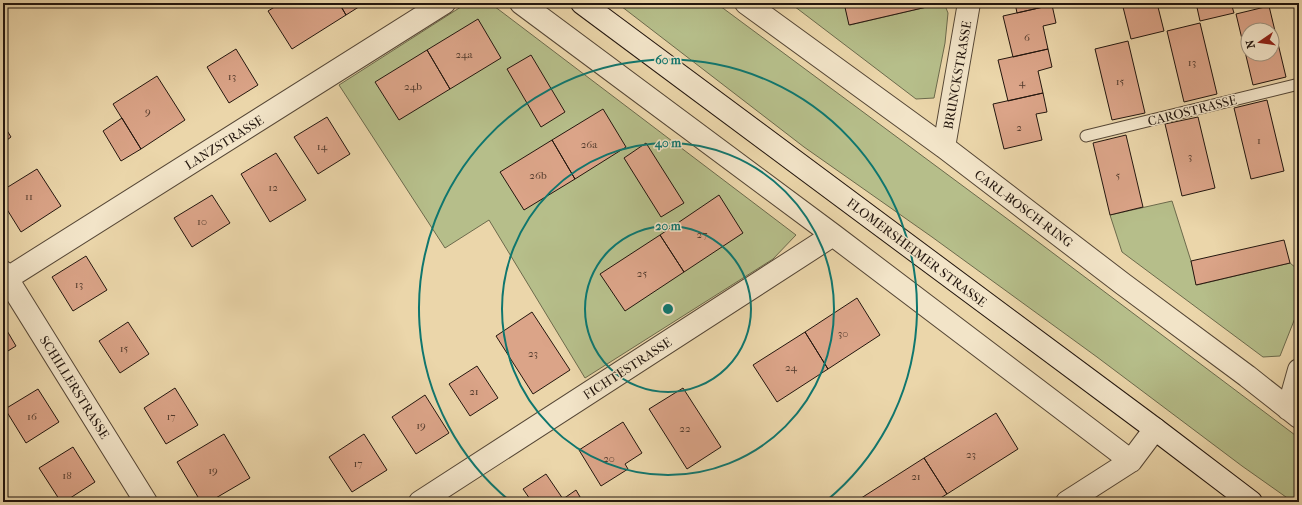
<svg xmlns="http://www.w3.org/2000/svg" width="1302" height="505" viewBox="0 0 1302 505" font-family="'IM FELL French Canon',serif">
  <rect width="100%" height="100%" fill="#ebd6aa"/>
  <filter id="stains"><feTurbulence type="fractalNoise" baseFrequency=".005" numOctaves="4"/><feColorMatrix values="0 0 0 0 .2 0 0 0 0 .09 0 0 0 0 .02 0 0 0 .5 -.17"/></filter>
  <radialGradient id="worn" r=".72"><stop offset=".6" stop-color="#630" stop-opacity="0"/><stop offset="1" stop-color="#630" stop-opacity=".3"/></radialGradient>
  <path fill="#b6be8a" stroke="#6c6a4c" d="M467,3h23l306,232 -23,24 -188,119 -96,-158 -44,28 -106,-163z
    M617,3h99l309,229 274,206v64h-6l-51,-36 -145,-109 -165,-120 -128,-90z
    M790,3h54l6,22 94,-22 4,10 -3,30 -11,55 -18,1z
    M1172,201l19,60 6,24 93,-22 6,5 3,40 -19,48 -17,1 -141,-105 -12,-37z"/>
  <path fill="#dba488" stroke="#23160e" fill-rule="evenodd" d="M281,3h58l7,12 -54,34 -24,-38z
    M339,3h26l-19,12z
    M844,3h100l-95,22z
    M1015,3h37v2l-35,8z
    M1122,3h35l7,28 -33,8z
    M1196,3h35l3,10 -34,8z
    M1052,5l4,18 -13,3 5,23 -35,8 -10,-41z
    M1269,6l17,71 -33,8 -17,-71zM1248,30h24v24h-24z
    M478,19l23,39 -51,31 -23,-39z
    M1200,23l17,71 -33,8 -17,-71z
    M1128,41l17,72 -33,7 -17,-71z
    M236,49l22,36 -29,18 -22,-36z
    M1048,49l4,18 -14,4 5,22 -35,8 -10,-41z
    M427,50l23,39 -51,31 -24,-38z
    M531,55l34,57 -24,15 -34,-58z
    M157,76l28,44 -44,29 -28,-45z
    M1043,93l4,19 -11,2 6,26 -38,9 -11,-45z
    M1267,100l17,71 -33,8 -17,-71z
    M603,109l23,38 -51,32 -23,-39z
    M327,117l23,37 -32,20 -24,-37z
    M1198,117l17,71 -33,8 -17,-72z
    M122,118l19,31 -20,12 -18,-30z
    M3,124l8,13 -8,6z
    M1126,135l17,72 -33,8 -17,-72z
    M552,140l23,39 -51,31 -24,-38z
    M646,143l38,60 -23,14 -37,-59z
    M276,153l30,47 -36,22 -29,-48z
    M37,169l24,37 -40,26 -18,-29v-13z
    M212,195l18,28 -38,24 -18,-29z
    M719,195l24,38 -59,39 -24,-37z
    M660,235l24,37 -59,39 -25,-37z
    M1284,240l6,23 -94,22 -5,-24z
    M86,256l21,34 -34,21 -21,-34z
    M857,298l23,37 -52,34 -23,-37z
    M532,312l38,58 -37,24 -37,-58z
    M128,322l21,32 -29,19 -21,-32z
    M3,324l13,22 -13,8z
    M805,332l23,37 -51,33 -24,-37z
    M477,366l21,32 -28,18 -21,-32z
    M175,388l23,37 -32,19 -22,-36z
    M683,388l38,59 -34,22 -38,-60z
    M38,389l21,33 -33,21 -21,-34z
    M425,395l24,38 -33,21 -24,-37z
    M996,413l22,36 -71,45 -23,-36z
    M623,422l19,31 -17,11 3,5 -27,17 -22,-36z
    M224,434l26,44 -41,24h-8l-24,-40z
    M364,434l23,36 -35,22 -23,-35z
    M73,447l22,35 -31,20h-3l-22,-34z
    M924,458l23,36 -13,8h-79z
    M546,474l17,25 13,-9 7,12h-51l-9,-13z"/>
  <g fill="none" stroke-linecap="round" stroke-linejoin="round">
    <defs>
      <path id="lane" d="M1086,136l213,-52"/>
      <path id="street" d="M521,3l312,232 298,226
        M746,3l198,144 179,137 124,92 52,41
        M944,147l25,-144
        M3,272l143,230
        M3,281l441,-278
        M1288,409l11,-39
        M420,502l413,-267
        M1067,502l64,-41 24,-32"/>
      <path id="secondary" d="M582,3l573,426 96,73"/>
    </defs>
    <use href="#lane" stroke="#554635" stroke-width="13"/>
    <use href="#street" stroke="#554635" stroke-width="24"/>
    <use href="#secondary" stroke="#23160e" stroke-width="24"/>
    <use href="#lane" stroke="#f2e4c8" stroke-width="11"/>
    <use href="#street" stroke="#f2e4c8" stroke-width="22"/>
    <use href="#secondary" stroke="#f2e4c8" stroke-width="22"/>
  </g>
  <g fill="none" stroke="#0f766e" stroke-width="2">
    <circle cx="668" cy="309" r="83"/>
    <circle cx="668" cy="309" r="166"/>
    <path d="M510 501A249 249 0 1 1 826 501"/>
  </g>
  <g text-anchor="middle" stroke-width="3" stroke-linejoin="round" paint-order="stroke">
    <g font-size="11" fill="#513a2c">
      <text x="1027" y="41">6</text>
      <text x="464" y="58">24a</text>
      <text x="1192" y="66">13</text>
      <text x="232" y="80">13</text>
      <text x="1120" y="85">15</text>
      <text x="1022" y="86">4</text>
      <text x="413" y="90">24b</text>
      <text x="148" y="115">9</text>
      <text x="1019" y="131">2</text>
      <text x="1259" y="144">1</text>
      <text x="589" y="148">26a</text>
      <text x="322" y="150">14</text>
      <text x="1190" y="160">3</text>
      <text x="538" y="179">26b</text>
      <text x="1118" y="179">5</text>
      <text x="273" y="191">12</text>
      <text x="29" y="200">11</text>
      <text x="202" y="225">10</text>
      <text x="702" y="238">27</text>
      <text x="642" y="277">25</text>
      <text x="79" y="288">13</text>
      <text x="843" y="337">30</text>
      <text x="124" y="352">15</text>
      <text x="533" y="357">23</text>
      <text x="791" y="371">24</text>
      <text x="474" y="395">21</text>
      <text x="32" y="420">16</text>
      <text x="171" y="420">17</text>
      <text x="421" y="429">19</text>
      <text x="685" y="432">22</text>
      <text x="971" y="458">23</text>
      <text x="609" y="462">20</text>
      <text x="358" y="467">17</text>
      <text x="213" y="474">19</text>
      <text x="67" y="479">18</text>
      <text x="916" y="480">21</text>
    </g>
    <g font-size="13" fill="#23160e" stroke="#f2e4c8">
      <text transform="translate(957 75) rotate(-80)" y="5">BRUNCKSTRASSE</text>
      <text transform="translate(1192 110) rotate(-14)" y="5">CAROSTRASSE</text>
      <text transform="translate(224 142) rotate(-32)" y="5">LANZSTRASSE</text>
      <text transform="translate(1024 208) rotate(37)" y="5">CARL-BOSCH-RING</text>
      <text transform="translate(917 252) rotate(37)" y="5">FLOMERSHEIMER STRASSE</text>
      <text transform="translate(627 368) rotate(-33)" y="5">FICHTESTRASSE</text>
      <text transform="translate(75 387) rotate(58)" y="5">SCHILLERSTRASSE</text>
    </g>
  </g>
  <circle cx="668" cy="309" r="6" fill="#0f766e" stroke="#f2e4c8" stroke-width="2"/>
  <g font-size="12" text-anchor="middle" font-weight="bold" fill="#0f766e" stroke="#f2e4c8" stroke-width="3" stroke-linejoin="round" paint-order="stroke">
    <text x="668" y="64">60 m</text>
    <text x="668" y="147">40 m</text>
    <text x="668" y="230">20 m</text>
  </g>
  <rect width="1302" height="505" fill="none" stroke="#ebd6aa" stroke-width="16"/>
  <rect x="4" y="4" width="1294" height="497" fill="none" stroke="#23160e" stroke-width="2"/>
  <rect x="8" y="8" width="1286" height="489" fill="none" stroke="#23160e"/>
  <g transform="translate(1260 42) rotate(257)"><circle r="19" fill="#f2e4c8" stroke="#9f927e"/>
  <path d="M0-3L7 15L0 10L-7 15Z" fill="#8f2418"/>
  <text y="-6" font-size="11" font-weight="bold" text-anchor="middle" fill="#23160e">N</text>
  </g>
  <rect width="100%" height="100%" filter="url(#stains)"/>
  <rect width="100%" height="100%" fill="url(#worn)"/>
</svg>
